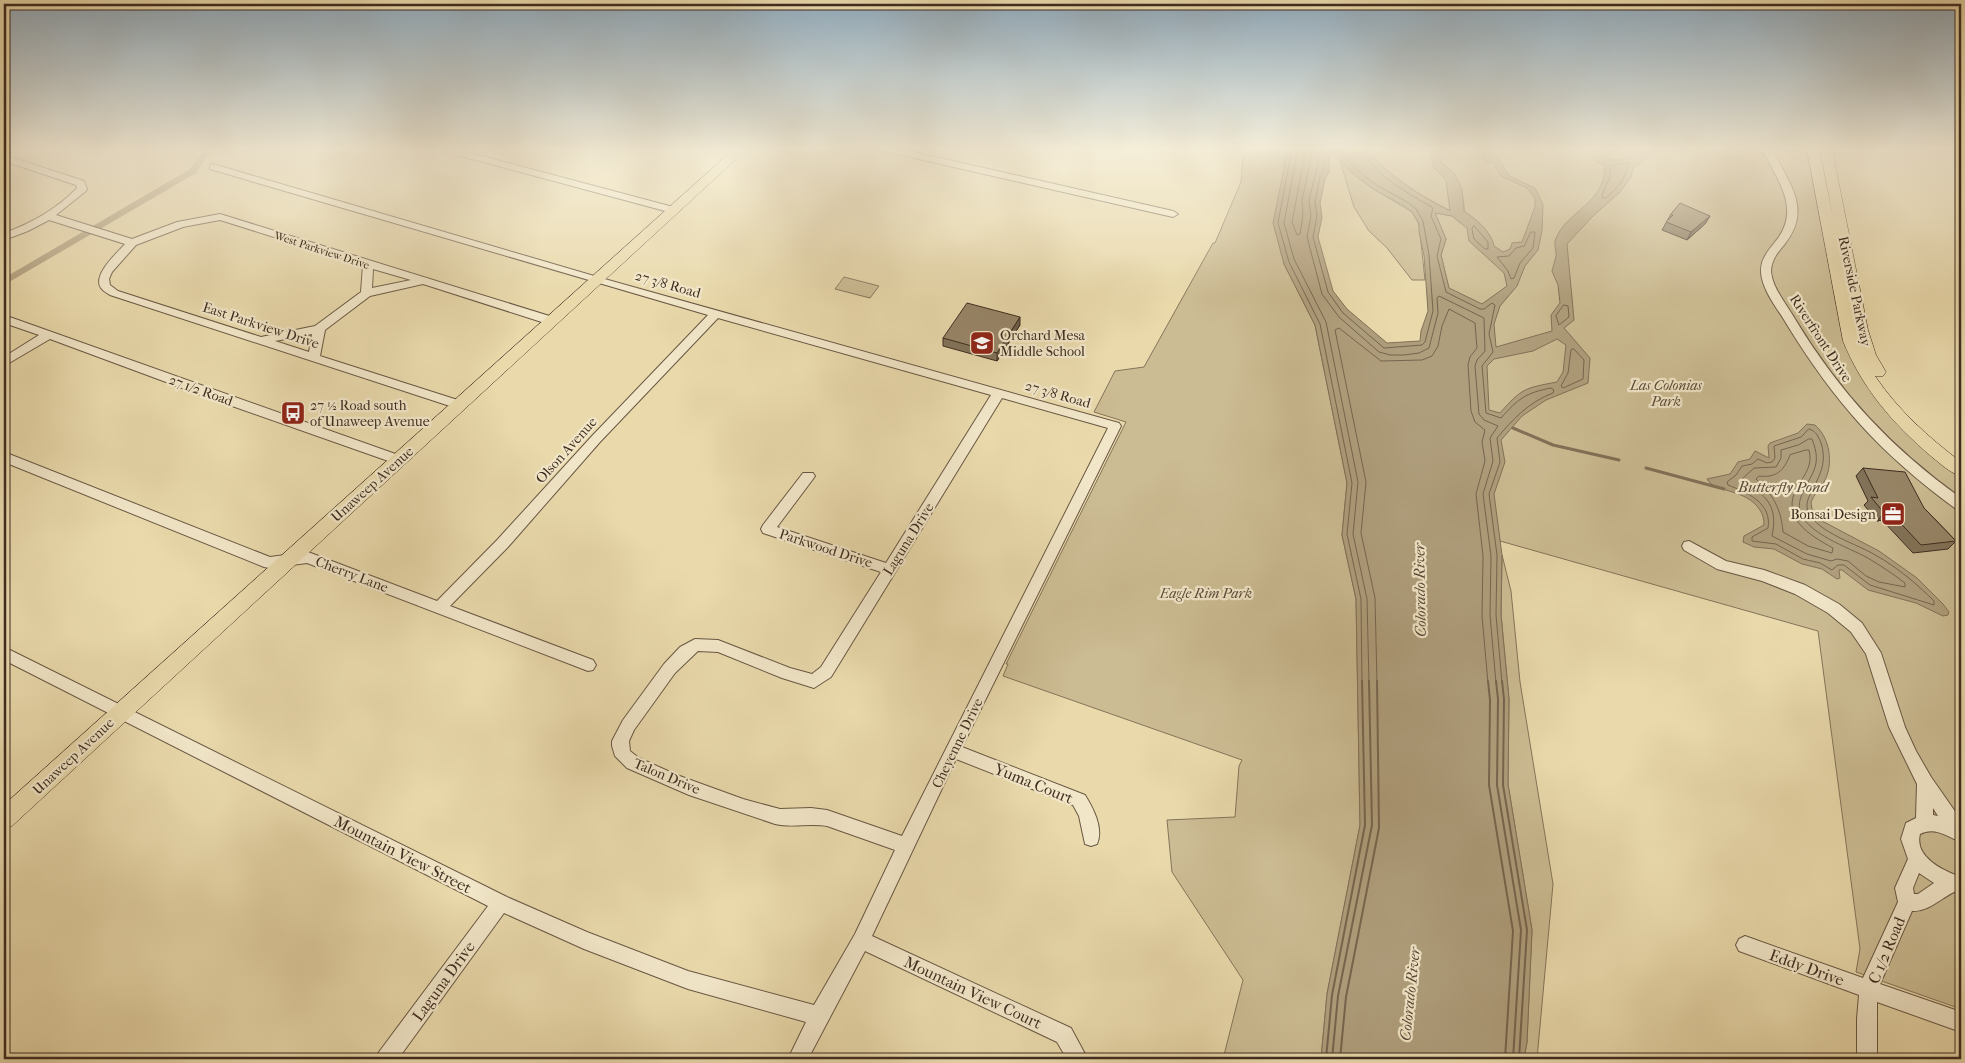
<svg xmlns="http://www.w3.org/2000/svg" width="1965" height="1063" viewBox="0 0 1965 1063" font-family="'IM FELL French Canon',serif">
  <rect width="100%" height="100%" fill="#e9d9ab"/>
  <filter id="stains"><feTurbulence type="fractalNoise" baseFrequency=".004" numOctaves="4"/><feColorMatrix values="0 0 0 0 .2 0 0 0 0 .09 0 0 0 0 .02 0 0 0 .5 -.17"/></filter>
  <radialGradient id="worn" r=".72"><stop offset=".6" stop-color="#630" stop-opacity="0"/><stop offset="1" stop-color="#630" stop-opacity=".3"/></radialGradient>
  <path fill="#ccbc93" stroke="#85745a" d="M1250,149h38l-4,10v105l31,61 32,158 -5,52 14,64 4,226 -33,169 -6,65h-98l20,-79 -71,-108 -5,-52 68,-3 4,-51 3,-6 -239,-84 5,-12h-2l120,-242 -32,-10 21,-41 29,-4 69,-124h2l26,-61 2,-24z
    M1366,149h68l-4,8 5,12 11,10 5,32c-31,-15 -64,-36 -85,-62z
    M1440,149h369l35,188 81,108 36,28v536l-105,-37 4,-23 -42,-318 -318,-90 -35,-218 -16,-34 -8,-34 5,-16 -11,-26 17,3 10,8c6,-11 -1,-40 -8,-50 -7,-9 -18,-10 -14,-25z
    M1340,161l17,16 18,13 37,22 7,12 6,56h-13l-25,-32 -18,-17 -15,-24z
    M844,277l35,9 -9,12 -35,-9z
    M1502,555l9,36 9,91 33,202 -16,175h-13l3,-17 5,-112 -24,-146 1,-85 -8,-84z"/>
  <path fill="#af9e7c" stroke="#827057" fill-rule="evenodd" d="M1288,149h78c21,26 54,47 84,62l-4,-31 -11,-11 -5,-12 4,-8h6l-1,3 3,12 12,9 8,16 2,22c12,8 27,20 30,35l9,6 7,-3 2,-6 10,-1 13,-35v-9l-8,-10 -26,-12 -8,-14 -7,2 -4,-9 -7,-6h12l13,12 9,15 26,12 8,17 -1,25 -4,20 -13,16 -8,20 -17,20 -6,18 2,23 56,-16 -1,-16 9,-12 -2,-18 -6,-14c1,-4 3,-10 4,-15 1,-4 -2,-10 -1,-15 10,-30 50,-36 50,-75l-13,-7 -9,-10c13,0 21,12 34,11 8,-1 14,-7 21,-10 6,-3 14,-1 20,-1l-25,20 -2,8 -11,15 -28,25 -25,27 7,76 -10,8 26,30 -2,25 -42,17 -24,16 -21,24 4,22 -11,32 8,61 -1,60 8,84 -1,85 24,146 -5,112 -3,17h-203l6,-65 33,-169 -4,-226 -14,-64 5,-52 -32,-158 -31,-61 -11,-41zM1333,154l24,23 18,13 31,17 6,5 7,12v8l5,24 4,55 -7,20 -1,10 -33,2 -40,-34 -14,-18 -15,-54 4,-20 -2,-14 5,-24 4,-7v-15zM1435,213l17,3 15,12 2,13 35,32 3,13 -25,18 -33,-16 -8,-33 5,-16zM1557,339l9,6 -3,27 -6,10c-32,6 -35,6 -57,31l-11,-3 -2,-44 7,-7 39,-8z
    M1807,424l8,1c15,13 19,39 9,57 -4,7 -10,12 -13,20l1,7 10,12 57,30 38,27 26,26 6,8 -1,3 -5,1 -27,-13 -48,-13 -26,-20h-3l1,8 -3,1 -15,-10 -20,-5 -28,-15 -20,-2 -11,-5 1,-6 20,-11c0,-6 -1,-10 -4,-15 -14,-22 -46,-17 -53,-31l23,-5 8,-12 12,-3 5,-8 14,7 -1,-12 2,-3 28,-10z"/>
  <g fill="none" stroke-linecap="round" stroke-linejoin="round">
    <path stroke="#76654e" stroke-width="1" d="M1292,149l-14,74 11,39 31,62 32,159 -5,51 14,65 1,84
      M1298,149l-14,74 10,36 32,63 32,160 -5,52 14,65 2,84
      M1306,149l-14,73 5,13 3,-1 3,-19 -1,-15 11,-51
      M1322,149l-13,51 2,16 -4,21 15,57 17,23 40,35 11,3h14l15,-2 10,-5 9,-35 -1,-15 2,-2 45,22 1,33 -8,9 -2,6 4,48 5,6 14,6 -8,12 3,23 -10,33 8,62 -1,59 6,68
      M1362,149c11,27 47,44 71,59l-2,8 10,23 -4,17 9,36 34,17h4l8,-6 3,2 -6,29 4,18 -11,14 4,47 15,5c17,-19 24,-25 50,-30l3,2 -1,3c-24,9 -40,26 -56,45l3,24 -11,32 8,61 -1,60 6,68
      M1330,150l10,3 20,20 18,13 31,17 7,6 7,12 6,34 4,56 -8,31 -3,3 -38,3 -41,-35 -15,-21 -15,-55 4,-21 -2,-14 5,-25 4,-7 1,-14z
      M1628,163c-1,15 -11,25 -22,35h-3l-1,-3 8,-18v-11z
      M1474,226l14,16v7h-3l-11,-10 -2,-10z
      M1531,232h4l-2,16 -13,15 -6,15 -3,1 -3,-8 -11,-14 12,-1 7,-8 8,-2z
      M1564,305l4,1 1,11 -10,8 -3,-9z
      M1574,349l10,11 -1,19 -20,9 -2,-2 7,-13 3,-23z
      M1809,429c7,2 9,7 12,14 11,32 -20,51 -13,68 9,22 50,33 69,45 21,12 40,28 57,45v4l-64,-20 -26,-20h-6l-6,5 -12,-7 -17,-4 -27,-15 -24,-3v-4l16,-9c4,-25 -20,-35 -40,-43l-1,-3 9,-7 6,-9 10,-2 6,-5 9,4 5,-1 3,-4 -1,-12 27,-9z
      M1809,439h3c11,28 -1,33 -11,58 -12,31 45,49 65,60 14,8 27,17 39,26v4l-26,-5 -13,-6 -18,-15 -11,-2 -6,2 -24,-7 -35,-18c6,-28 -4,-42 -30,-53l-1,-3 13,-12 22,-1 5,-9v-8l17,-5z
      M1806,450h3c4,15 -4,24 -11,36 -19,31 11,49 35,62l-1,5 -24,-7 -25,-14c-2,-24 -10,-37 -27,-53l3,-3c17,2 25,-5 31,-21z
      M1377,683l-2,-85 -14,-65 5,-51 -31,-152 4,-2 42,33 41,-1 10,-4 6,-10 4,-20 7,-17 26,14 2,25 -7,9 -2,8 3,46 4,11 10,8 -3,12 3,19 -9,33 7,62 -1,60 6,67"/>
    <path stroke="#76654e" stroke-width="2" d="M1488,681l2,19 -1,85 24,146 -8,128
      M1496,681l2,18 -1,86 24,145 -8,129
      M1502,681l2,18 -1,86 24,145 -8,129
      M1326,1059l6,-64 33,-170 -3,-144
      M1332,1059l6,-63 34,-171 -3,-144
      M1340,1059l6,-62 33,-169 -2,-147"/>
    <path stroke="#827057" stroke-width="3" d="M1513,428l40,17 66,15
      M1646,468l78,21"/>
    <path fill="#af9e7c" fill-rule="evenodd" d="M205,149h8l-17,24 -192,112v-7l186,-109z"/>
    <defs>
      <path id="minor" d="M440,149h15l222,59 1,2 -5,3 -4,-1 -227,-61z
        M883,149h17l273,62 5,3 -5,3 -285,-65z
        M1762,149h10c17,35 41,60 12,96 -7,8 -13,16 -13,27 2,17 16,33 24,47 45,74 96,129 166,179v12l-5,-1c-76,-56 -121,-106 -170,-186 -9,-15 -24,-33 -25,-51 -1,-12 7,-21 14,-30 27,-32 3,-61 -13,-93z
        M1945,149h16v5l-14,-3z
        M4,155l80,26 3,8 -1,2 -30,24 76,24 45,-17 43,-8 336,104 2,3 -6,4 -4,-1 -125,-40 -53,12 -45,34 -5,26 144,46 2,3 -6,4 -4,-1 -346,-113c-3,-2 -7,-4 -9,-7 -9,-13 16,-35 24,-44l-76,-24 -21,11 -24,9v-7c26,-9 53,-24 73,-45l-1,-3 -72,-24zM220,220l143,45 -2,27 -46,34 -54,11 -143,-46 -8,-6 -1,-6 3,-7 24,-27 47,-18zM373,269l38,11 -39,8zM312,334l-3,18 -34,-11z
        M213,164l388,114 518,145 2,3 -159,321 123,48c8,13 19,33 12,49l-6,2 -6,-2 -6,-28 -6,-11 -117,-46 -84,177 199,92 14,26 -2,5h-16l-10,-17 -192,-91 -57,108h-20l18,-37 -118,-33 -104,-40 -80,-36 -106,146h-22l3,-7 109,-146 -484,-246v-13l503,250 80,35 101,39 126,34 41,-71 40,-84 -68,-24c-17,-3 -35,2 -52,-2l-86,-29 -62,-27 -12,-12 -3,-10v-5l11,-21 41,-56 16,-17 15,-8 23,1 72,28 22,6 9,-7 60,-95 -118,-39 -2,-4 2,-4 40,-52h10l2,3 -2,3 -36,48 109,36 105,-168 -273,-77 -118,124 -92,105 -58,59 143,54 3,5 -3,5 -5,1 -281,-108 -38,5 -5,-1 -260,-105v-10l266,105 38,-5 129,49 61,-62 94,-103 116,-121 -498,-146v-4zM1002,398l106,30 -206,408 -75,-26 -16,-2 -31,1 -37,-10 -66,-24 -38,-17 -9,-7 -1,-10 5,-11 41,-57 23,-22 20,1 64,26 32,10 17,-11z
        M4,315l400,142 1,3 -1,3h-10l-193,-68 -151,-56 -46,27v-9l35,-22 -35,-12z
        M1689,541l37,20 38,9 41,15 34,19 23,19 19,30 24,74 11,24 15,26 30,43v22c-13,-5 -26,-16 -41,-8 -6,23 23,37 41,43v16l-7,-1c-14,7 -26,20 -42,19l-32,73 81,28v20l-84,-30v57h-20v-40l2,-24 -120,-44 -3,-6 3,-6 6,-3 118,42 35,-76 -3,-14 13,-29 -7,-20 5,-16 10,-5 1,-34 -28,-57 -23,-73 -15,-22 -23,-19 -33,-19 -33,-13 -45,-12 -33,-19 -2,-4 2,-4zM1933,808l5,8 -5,-1zM1919,873l15,10 -16,11h-4l-1,-6z"/>
      <path id="major" d="M734,149h13l-735,677 -8,3v-24z
        M1807,149h12l14,68 -13,-68h12l36,181 8,25 10,17 -3,4h-8c23,34 53,61 86,86v14c-11,-3 -20,-12 -29,-19 -39,-33 -70,-69 -89,-116z"/>
    </defs>
    <use href="#minor" stroke="#695743" stroke-width="2"/>
    <use href="#major" stroke="#3e2c20" stroke-width="1"/>
    <use href="#minor" fill="#f1e6c8" fill-rule="evenodd"/>
    <use href="#major" fill="#e9d9ab" fill-rule="evenodd"/>
  </g>
  <path fill="#827359" stroke="#3e2c20" d="M1671,214l39,2 -5,8 -18,16 -25,-10z
    M1020,325l-23,36 -54,-15v-8z
    M1863,468l61,40 32,33 -8,8 -35,4 -31,-33 -5,1 -13,-16 4,-4 -12,-25z"/>
  <path fill="#6a5e49" stroke="#3e2c20" d="M1710,216l-5,8 -18,16 4,-8z
    M1020,317v8l-23,36v-8z
    M1890,512l-8,8 -5,1 7,-8z"/>
  <path fill="#978668" stroke="#3e2c20" d="M1680,203l30,13 -19,16 -25,-10 7,-7 -2,-1z
    M967,303l53,14 -23,36 -54,-15z
    M1863,468l42,4 19,36 32,33 -35,4 -31,-33 -6,1 -13,-16 7,1z"/>
  <linearGradient id="sky" x2="0" y2="1"><stop stop-color="#91abbd"/><stop offset="0.5" stop-color="#f5eed9"/><stop offset="1" stop-color="#f5eed9" stop-opacity="0"/></linearGradient>
  <rect width="1965" height="298" fill="url(#sky)"/>
  <defs>
    <symbol id="school-square" viewBox="-11 -11 22 22"><rect x="-9" y="-9" width="18" height="18" rx="4" fill="#8f2418" stroke="#f1e6c8"/><path d="M0-5L7-2L0 1L-7-2ZM-4 1L0 2.5L4 1V4Q0 6-4 4Z" fill="#fff"/></symbol>
    <symbol id="bus-square" viewBox="-11 -11 22 22"><rect x="-9" y="-9" width="18" height="18" rx="4" fill="#8f2418" stroke="#f1e6c8"/><path d="M-5-6H5V4H4V6H2V4H-2V6H-4V4H-5ZM-3.5-4V0h7V-4ZM-3.5 1.2v1.5H-2V1.2ZM2 1.2v1.5H3.5V1.2Z" fill="#fff"/></symbol>
    <symbol id="office-square" viewBox="-11 -11 22 22"><rect x="-9" y="-9" width="18" height="18" rx="4" fill="#8f2418" stroke="#f1e6c8"/><path d="M-6-3h4V-5.5h4V-3h4V5H-6ZM-1-4.5V-3h2v-1.5ZM-6 0V1H6V0Z" fill="#fff"/></symbol>
  </defs>
  <g fill-rule="evenodd">
    <use href="#school-square" x="968" y="329" width="28" height="28"/>
    <use href="#bus-square" x="279" y="399" width="28" height="28"/>
    <use href="#office-square" x="1879" y="500" width="28" height="28"/>
  </g>
  <g text-anchor="middle" stroke-width="4.5" stroke-linejoin="round" paint-order="stroke">
    <g font-size="11" fill="#3e2c20" stroke="#f1e6c8">
      <text transform="translate(322 250) rotate(18)" y="4">West Parkview Drive</text>
    </g>
    <g font-size="14" fill="#3e2c20" stroke="#f1e6c8">
      <text transform="translate(668 284) rotate(16)" y="5">27 3/8 Road</text>
      <text transform="translate(1855 291) rotate(78)" y="5">Riverside Parkway</text>
      <text transform="translate(261 325) rotate(18)" y="5">East Parkview Drive</text>
      <text transform="translate(1821 338) rotate(57)" y="5">Riverfront Drive</text>
      <text transform="translate(201 390) rotate(20)" y="5">27 1/2 Road</text>
      <text transform="translate(1058 394) rotate(16)" y="5">27 3/8 Road</text>
      <text transform="translate(566 450) rotate(-48)" y="5">Olson Avenue</text>
      <text transform="translate(372 484) rotate(-42)" y="5">Unaweep Avenue</text>
      <text transform="translate(908 539) rotate(-58)" y="5">Laguna Drive</text>
      <text transform="translate(826 548) rotate(18)" y="5">Parkwood Drive</text>
      <text transform="translate(352 574) rotate(21)" y="5">Cherry Lane</text>
      <text transform="translate(957 743) rotate(-64)" y="5">Cheyenne Drive</text>
      <text transform="translate(73 756) rotate(-43)" y="5">Unaweep Avenue</text>
      <text transform="translate(667 776) rotate(23)" y="5">Talon Drive</text>
    </g>
    <g font-size="14" fill="#3e2c20" stroke="#f1e6c8" text-anchor="start">
      <text x="1000" y="340">Orchard Mesa<tspan x="1000" dy="16">Middle School</tspan></text>
      <text x="310" y="410">27 ½ Road south<tspan x="310" dy="16">of Unaweep Avenue</tspan></text>
      <text x="1876" y="519" text-anchor="end">Bonsai Design</text>
    </g>
    <g font-size="14" font-style="italic" fill="#5a4937" stroke="#f1e6c8">
      <text x="1666" y="390">Las Colonias<tspan x="1666" dy="16">Park</tspan></text>
      <text x="1206" y="598">Eagle Rim Park</text>
    </g>
    <g font-size="15" font-style="italic" fill="#5a4837" stroke="#f1e6c8">
      <text x="1783" y="492">Butterfly Pond</text>
      <text transform="translate(1420 590) rotate(-91)" y="5">Colorado River</text>
      <text transform="translate(1410 994) rotate(-84)" y="5">Colorado River</text>
    </g>
    <g font-size="16" fill="#3e2c20" stroke="#f1e6c8">
      <text transform="translate(1034 783) rotate(22)" y="6">Yuma Court</text>
      <text transform="translate(403 854) rotate(27)" y="6">Mountain View Street</text>
      <text transform="translate(1886 950) rotate(-67)" y="6">C 1/2 Road</text>
      <text transform="translate(1807 967) rotate(20)" y="6">Eddy Drive</text>
      <text transform="translate(443 981) rotate(-54)" y="6">Laguna Drive</text>
      <text transform="translate(973 992) rotate(25)" y="6">Mountain View Court</text>
    </g>
  </g>
  <rect width="1965" height="1063" fill="none" stroke="#e9d9ab" stroke-width="20"/>
  <rect x="5" y="5" width="1955" height="1053" fill="none" stroke="#3e2c20" stroke-width="2.5"/>
  <rect x="10" y="10" width="1945" height="1043" fill="none" stroke="#3e2c20"/>
  <rect width="100%" height="100%" filter="url(#stains)"/>
  <rect width="100%" height="100%" fill="url(#worn)"/>
</svg>
